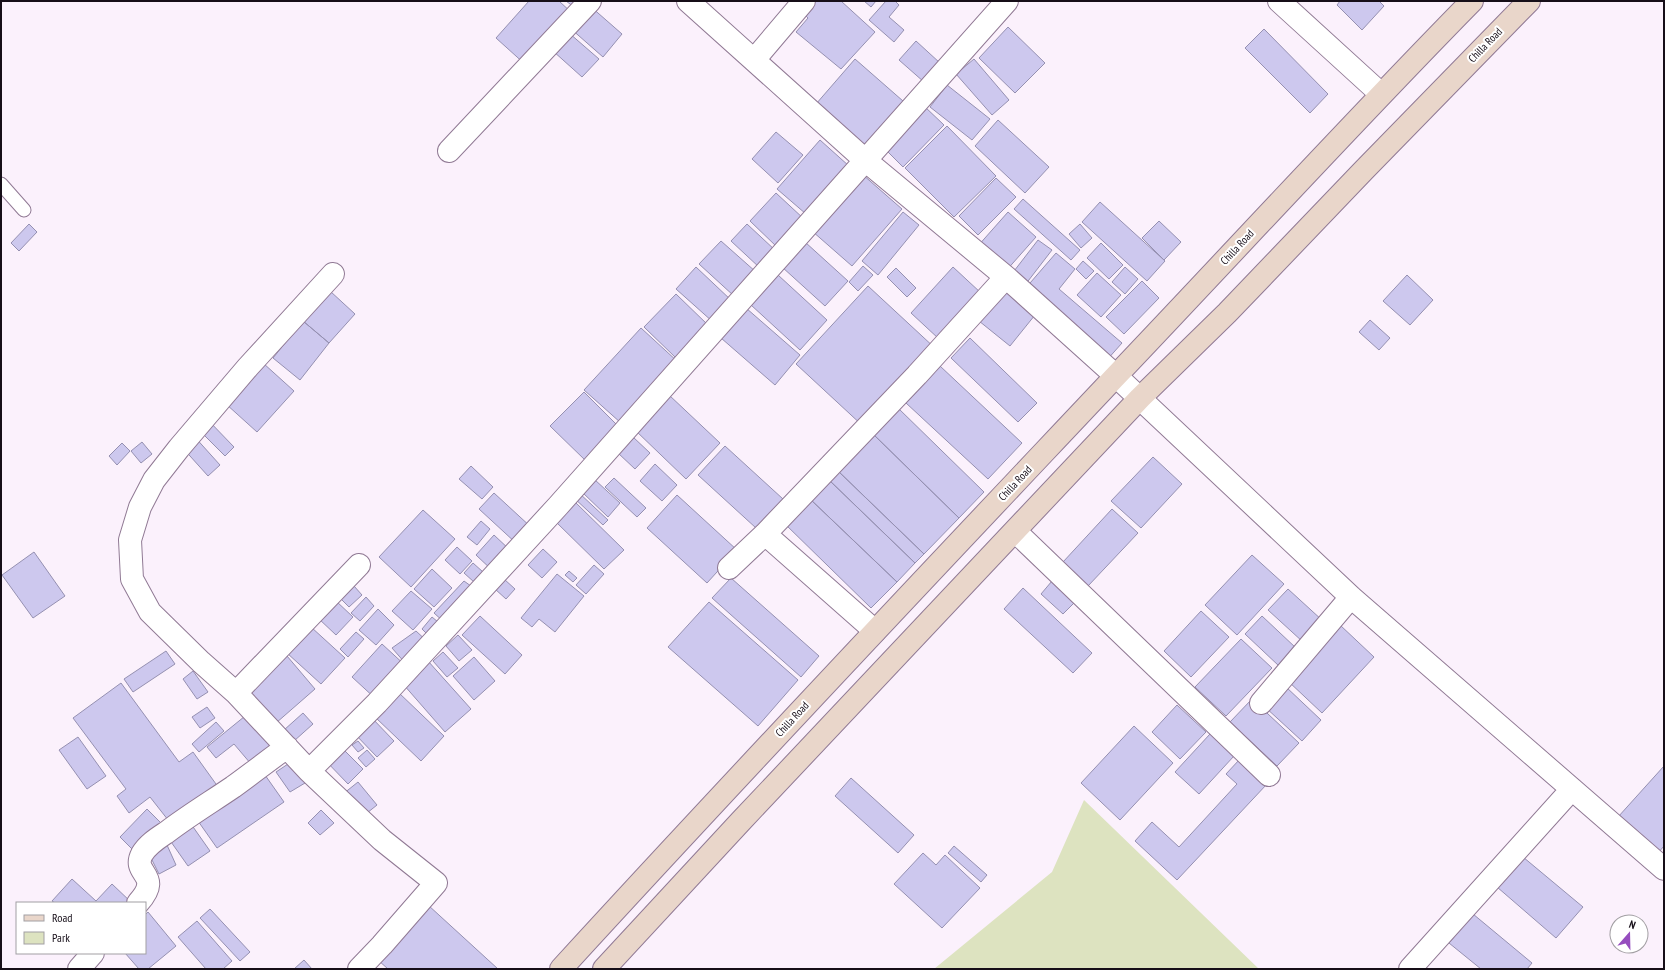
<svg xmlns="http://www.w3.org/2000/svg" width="1665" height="970" viewBox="0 0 1665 970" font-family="'PT Sans Narrow',sans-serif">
  <rect width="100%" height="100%" fill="#fbf1fc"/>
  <path fill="#dde3c0" d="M1084,800l175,169h-325l118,-97z"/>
  <path fill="#cdc8ee" stroke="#9590b1" d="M529,1h30l14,13 -46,52 -31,-28z
    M566,1h13l-5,6z
    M809,1h32l34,31 -34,37 -45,-37 12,-14 -7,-7z
    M864,1h12l-5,6z
    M886,1h9l4,4 -10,12 15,13 -10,12 -25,-22z
    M1340,1h39l5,5 -22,24 -25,-25z
    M590,6l32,28 -19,23 -33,-29z
    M1008,27l37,36 -30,30 -36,-35z
    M1264,29l64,65 -18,19 -65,-65z
    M569,33l30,26 -17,18 -29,-26z
    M916,41l24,22 -16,19 -25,-22z
    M855,59l48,42 -39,45 -48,-42z
    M974,59l35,41 -17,15 -36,-41z
    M947,85l43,34 -18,21 -42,-33z
    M924,106l20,19 -41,42 -19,-19z
    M998,120l51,47 -24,26 -50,-47z
    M947,126l49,50 -42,41 -49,-49z
    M776,132l27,23 -25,28 -26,-24z
    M820,140l29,26 -43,48 -29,-25z
    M862,174l40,35 -50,57 -40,-35z
    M996,178l20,19 -38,38 -19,-19z
    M776,193l28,26 -27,28 -27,-26z
    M1023,199l57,51 -9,10 -57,-51z
    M1100,202l65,59 -18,20 -65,-59z
    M903,212l16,13 -41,50 -16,-14z
    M1008,212l28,25 -31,35 -28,-25z
    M1159,221l22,21 -17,18 -22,-22z
    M29,224l8,8 -18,19 -8,-8z
    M747,224l29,27 -16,17 -29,-27z
    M1080,224l12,14 -11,10 -12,-14z
    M1038,240l14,10 -27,35 -14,-10z
    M721,241l35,31 -22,24 -35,-32z
    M805,242l43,39 -23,25 -43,-39z
    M1101,243l22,22 -14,14 -22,-21z
    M1056,253l19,16 -16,20 63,54 -16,18 -82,-71z
    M1083,261l11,10 -8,8 -10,-10z
    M863,266l10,9 -15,16 -9,-9z
    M696,267l36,34 -19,21 -37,-33z
    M953,267l28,26 -42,46 -28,-26z
    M1125,267l13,12 -13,15 -13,-12z
    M896,268l20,20 -9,9 -20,-20z
    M1097,273l24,22 -20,22 -24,-22z
    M778,275l49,45 -27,30 -49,-45z
    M1407,275l26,25 -23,25 -27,-24z
    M1142,281l17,17 -35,36 -18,-17z
    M868,286l68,63 -72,78 -68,-63z
    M1004,290l35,20 -29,36 -31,-25z
    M330,291l25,23 -26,29 -26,-22z
    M676,294l32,31 -32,33 -32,-31z
    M746,308l54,47 -25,30 -54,-47z
    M1370,320l20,18 -11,12 -20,-18z
    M303,321l26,22 -29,37 -27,-22z
    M641,328l37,34 -57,61 -37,-33z
    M970,338l67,65 -19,19 -67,-64z
    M263,363l31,28 -37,41 -31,-28z
    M940,366l82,77 -34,36 -82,-76z
    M584,392l35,35 -33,34 -36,-35z
    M669,395l51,48 -34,36 -51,-49z
    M897,407l87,85 -25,26 -87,-85z
    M206,418l28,29 -9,9 -29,-29z
    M872,433l87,85 -35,36 -88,-85z
    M193,435l27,30 -12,11 -27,-30z
    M633,437l17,16 -15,16 -17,-16z
    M142,442l10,12 -11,9 -10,-12z
    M122,443l8,8 -13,14 -8,-9z
    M725,446l58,53 -27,29 -58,-53z
    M1153,457l29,27 -41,44 -30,-27z
    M655,464l22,21 -15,16 -22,-20z
    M471,466l22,21 -11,12 -23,-20z
    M836,469l88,85 -9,9 -87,-84z
    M614,478l32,30 -9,9 -32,-30z
    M594,479l26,24 -12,14 -26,-25z
    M828,479l87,84 -18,19 -88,-84z
    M578,492l30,28 -5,5 -30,-28z
    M494,493l38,35 -15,16 -38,-35z
    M677,495l60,55 -30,33 -60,-55z
    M809,498l88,84 -26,26 -87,-85z
    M574,501l50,49 -20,19 -49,-48z
    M1112,509l26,24 -50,53 -25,-24z
    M423,510l32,29 -44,48 -32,-30z
    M481,521l9,8 -13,16 -10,-8z
    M494,535l17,16 -18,20 -17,-16z
    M457,547l15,14 -12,13 -15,-14z
    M543,549l14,13 -15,16 -14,-13z
    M34,552l31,44 -32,22 -31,-43z
    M1252,555l32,29 -47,51 -32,-30z
    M473,563l10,9 -9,10 -10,-9z
    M594,565l10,9 -18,20 -10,-9z
    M432,569l20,19 -18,19 -20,-18z
    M569,571l8,7 -4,4 -8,-7z
    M557,574l27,22 -29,36 -16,-13 -7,8 -11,-9z
    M731,578l88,78 -18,21 -89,-79z
    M504,579l11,10 -9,10 -11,-10z
    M464,581l11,8 -31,33 -10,-9z
    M1052,581l23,21 -12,12 -22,-20z
    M354,586l8,9 -13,12 -9,-9z
    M1023,588l69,65 -19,20 -69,-64z
    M1288,589l35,32 -20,21 -35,-32z
    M411,591l21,18 -19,21 -21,-19z
    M366,597l8,9 -14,15 -9,-8z
    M335,600l18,17 -17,18 -18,-17z
    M709,602l89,78 -40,46 -90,-79z
    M378,609l16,16 -18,20 -17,-15z
    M1201,611l28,26 -38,40 -27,-26z
    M480,616l42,39 -17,19 -43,-39z
    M1262,616l34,32 -17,18 -34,-32z
    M432,617l12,10 -11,13 -11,-11z
    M1340,625l34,32 -52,56 -34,-32z
    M311,627l34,31 -24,26 -34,-31z
    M416,631l13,12 -23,21 -14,-16z
    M356,632l8,7 -16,18 -8,-8z
    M458,635l14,15 -13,11 -13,-15z
    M1241,639l31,29 -46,48 -31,-29z
    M382,644l25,23 -30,33 -25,-23z
    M166,651l9,13 -42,28 -9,-13z
    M443,652l15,16 -11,9 -14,-16z
    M287,656l28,33 -39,34 -28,-33z
    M474,657l21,24 -21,19 -21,-24z
    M428,661l43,48 -26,23 -42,-48z
    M193,671l15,21 -11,7 -14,-20z
    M121,683l58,79 14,-10 28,39 -49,34 -22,-28 -21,16 -12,-17 9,-7 -53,-71z
    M1285,686l36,34 -19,21 -37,-34z
    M398,692l46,44 -23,25 -46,-44z
    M1252,699l47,44 -22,23 -47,-44z
    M1177,705l29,27 -26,27 -28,-27z
    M207,707l8,11 -15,10 -8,-11z
    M250,712l26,32 -25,20 -17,-20 -18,14 -9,-11z
    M303,713l10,11 -19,17 -10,-11z
    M370,716l24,25 -17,16 -24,-25z
    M216,722l8,9 -25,21 -7,-8z
    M1134,726l39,37 -53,57 -39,-37z
    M1210,734l24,22 -35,38 -24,-22z
    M78,737l28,39 -19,13 -28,-39z
    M358,741l6,7 -6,4 -6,-7z
    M339,745l24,24 -15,15 -24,-25z
    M367,750l8,9 -9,8 -8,-9z
    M1240,759l27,25 -90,96 -42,-39 17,-19 27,25 58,-63 -11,-10z
    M291,762l14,21 -15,9 -14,-20z
    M1664,766v80l-6,7 -40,-36z
    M265,775l19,27 -67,46 -19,-27z
    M851,778l63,57 -16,18 -63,-57z
    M358,782l19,23 -15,12 -19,-23z
    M147,809l14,14 -27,28 -14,-14z
    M321,810l13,13 -14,12 -12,-12z
    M191,824l19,27 -22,15 -19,-27z
    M167,845l9,20 -17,9 -10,-20z
    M954,846l33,29 -6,7 -33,-29z
    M923,853l13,12 9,-10 35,33 -38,40 -48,-44z
    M1523,857l60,50 -27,31 -59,-51z
    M72,879l24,22 16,-17 20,19h-77l-3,-2z
    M428,905l70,64h-110l-10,-9z
    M210,909l40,43 -10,9 -40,-43z
    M148,912l28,34 -28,23h-9l-14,-16h20v-38z
    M1473,914l59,49 -5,6h-46l-32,-26z
    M197,921l35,40 -9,8h-17l-28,-32z
    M304,960l8,9h-18z"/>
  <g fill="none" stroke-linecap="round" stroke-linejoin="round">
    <defs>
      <path id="service" d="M1,184l23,26"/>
      <path id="minor" d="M688,1l177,159 141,117 110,99 235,221 313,272
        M1279,1l102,93
        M754,60l50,-59
        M449,151l141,-150
        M333,274l-85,93 -69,81 -25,32 -14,27 -10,33 2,39 18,33 51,50 35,31 73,78 73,69 54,43 -54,62 -23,24
        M1016,532l253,243
        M765,534l110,97
        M729,568l36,-34 152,-159 89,-98
        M236,693l123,-128
        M1261,703l90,-106
        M309,771l68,-68 181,-197 449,-505
        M138,903c26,-29 -7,-28 4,-49 6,-10 16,-16 25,-22 21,-16 44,-30 66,-45 18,-13 36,-27 54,-40
        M79,969l14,-16
        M1410,969l162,-180"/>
      <path id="secondary" d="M561,969c182,-199 367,-394 552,-590 120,-126 237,-254 359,-378
        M604,969l137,-148 399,-423 87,-85 137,-143 165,-169"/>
    </defs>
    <use href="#service" stroke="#907994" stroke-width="15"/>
    <use href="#minor" stroke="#907994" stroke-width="24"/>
    <use href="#secondary" stroke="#907994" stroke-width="24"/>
    <use href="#service" stroke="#fff" stroke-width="13"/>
    <use href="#minor" stroke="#fff" stroke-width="22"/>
    <use href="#secondary" stroke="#e9d6ca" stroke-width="22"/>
  </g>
  <g text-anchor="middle" stroke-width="4" stroke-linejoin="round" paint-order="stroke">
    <g font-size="11" fill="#160e18" stroke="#fff">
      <text transform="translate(1485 45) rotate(-46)" y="4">Chilla Road</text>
      <text transform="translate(1237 247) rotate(-47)" y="4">Chilla Road</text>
      <text transform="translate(1015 483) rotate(-47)" y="4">Chilla Road</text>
      <text transform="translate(792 719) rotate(-47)" y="4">Chilla Road</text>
    </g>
  </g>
  <rect width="1665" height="970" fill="none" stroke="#160e18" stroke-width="4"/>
  <rect x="16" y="902" width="130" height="52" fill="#ffffff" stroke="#a29fa3"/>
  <rect x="24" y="915" width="20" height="6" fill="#e9d6ca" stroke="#a29fa3"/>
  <text x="52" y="922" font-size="12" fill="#160e18">Road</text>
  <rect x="24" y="932" width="20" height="12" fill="#dde3c0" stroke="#a29fa3"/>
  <text x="52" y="942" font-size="12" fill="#160e18">Park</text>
  <g transform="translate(1629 934) rotate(20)"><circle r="19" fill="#ffffff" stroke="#a29fa3"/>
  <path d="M0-3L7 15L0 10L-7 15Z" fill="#964dbf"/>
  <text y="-6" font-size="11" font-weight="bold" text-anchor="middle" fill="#160e18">N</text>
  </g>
</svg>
